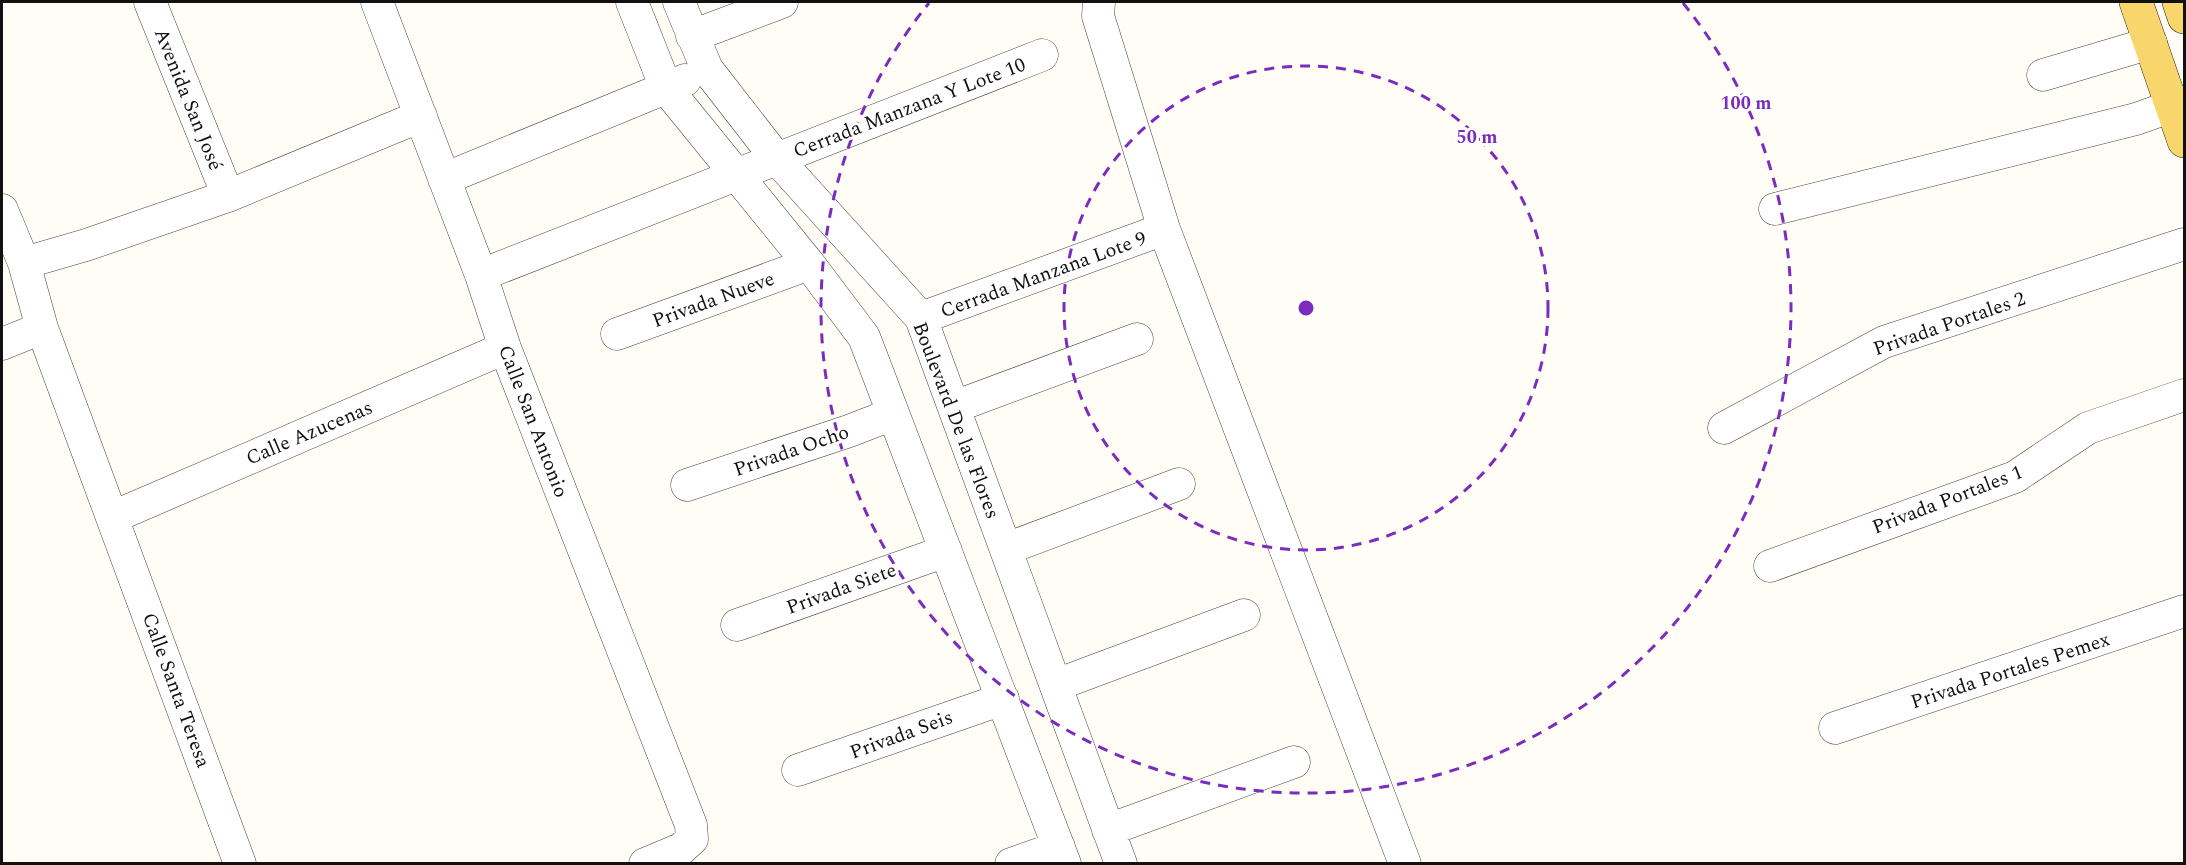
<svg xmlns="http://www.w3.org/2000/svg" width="2186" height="865" viewBox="0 0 2186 865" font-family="Spectral,serif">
  <rect width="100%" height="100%" fill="#fffdf5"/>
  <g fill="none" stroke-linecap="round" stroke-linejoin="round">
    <defs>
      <path id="minor" d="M150,2l78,194
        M377,2l104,273 24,73 186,477 1,14 -11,10 -36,15
        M632,2l34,86 143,176 55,73 201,527
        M679,2l28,67 70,90 144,159 200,546
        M1099,2l-1,14 66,213 241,635
        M692,36l90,-34
        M2043,75l108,-32
        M444,179l241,-99
        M1775,209l361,-90 48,-17
        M2,210l22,53 18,65 198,536
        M24,263l62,-18 142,-49 193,-80
        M481,275l561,-220
        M921,318l243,-89
        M617,334l192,-70
        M2,344l40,-16
        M954,407l183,-68
        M1724,428l160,-86 300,-98
        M687,485l162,-54 44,-17
        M113,517l392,-169
        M1006,549l173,-65
        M1770,566l245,-89 73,-49 96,-33
        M737,625l209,-74
        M1056,685l188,-70
        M1835,728l349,-117
        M798,770l205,-71
        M1108,830l186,-68
        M1011,864l48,-17"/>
      <path id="major" d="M2136,2l48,139
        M2179,2l5,15"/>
    </defs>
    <use href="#minor" stroke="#444" stroke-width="33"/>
    <use href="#major" stroke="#222" stroke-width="34"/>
    <use href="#minor" stroke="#fff" stroke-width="32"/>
    <use href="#major" stroke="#f9d66b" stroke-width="33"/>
  </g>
  <g fill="none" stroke="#7b2cbf" stroke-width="3" stroke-dasharray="10 8">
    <circle cx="1306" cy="308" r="242"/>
    <path d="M1683 3A485 485 0 1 1 929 3"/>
  </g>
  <g text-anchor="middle" stroke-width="6" stroke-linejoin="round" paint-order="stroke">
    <g font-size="20" fill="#111" stroke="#fff">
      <text transform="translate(189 99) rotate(68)" y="7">Avenida San José</text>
      <text transform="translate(909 107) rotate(-21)" y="7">Cerrada Manzana Y Lote 10</text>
      <text transform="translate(1043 274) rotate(-20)" y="7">Cerrada Manzana Lote 9</text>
      <text transform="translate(713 299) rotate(-20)" y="7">Privada Nueve</text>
      <text transform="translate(1949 323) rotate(-19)" y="7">Privada Portales 2</text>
      <text transform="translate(957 420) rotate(69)" y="7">Boulevard De las Flores</text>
      <text transform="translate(534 421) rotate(69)" y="7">Calle San Antonio</text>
      <text transform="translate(309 432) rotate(-23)" y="7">Calle Azucenas</text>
      <text transform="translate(791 450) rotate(-19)" y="7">Privada Ocho</text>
      <text transform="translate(1947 499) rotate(-21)" y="7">Privada Portales 1</text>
      <text transform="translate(841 588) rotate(-20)" y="7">Privada Siete</text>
      <text transform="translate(2010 670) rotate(-18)" y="7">Privada Portales Pemex</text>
      <text transform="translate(177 690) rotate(70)" y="7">Calle Santa Teresa</text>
      <text transform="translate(901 734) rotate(-20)" y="7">Privada Seis</text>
    </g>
  </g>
  <circle cx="1306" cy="308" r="9" fill="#7b2cbf" stroke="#fff" stroke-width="3"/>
  <g font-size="18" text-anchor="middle" font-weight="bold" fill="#7b2cbf" stroke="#fff" stroke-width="6" stroke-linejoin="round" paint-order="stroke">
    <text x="1746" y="109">100 m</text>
    <text x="1477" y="143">50 m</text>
  </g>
  <rect width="2186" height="865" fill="none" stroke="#111111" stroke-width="6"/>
</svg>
